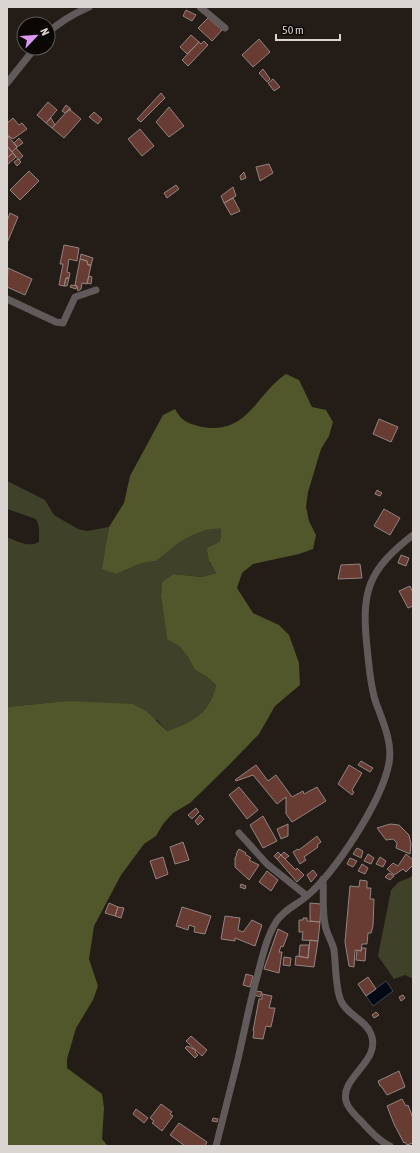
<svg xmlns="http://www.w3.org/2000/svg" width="420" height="1153" viewBox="0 0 420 1153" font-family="'Asap Condensed',sans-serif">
  <rect width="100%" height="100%" fill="#241c16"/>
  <path fill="#3f4229" d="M7,481l38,19 9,15 24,14 9,2 22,-4 -6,41 13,6 26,-11 14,-2 24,-19 13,-7 13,-5 15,-3 -1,15 -11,20 7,11 -14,4 -29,-3 -11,8 -1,14 6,42 12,8 9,11 7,13 11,6 10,9c-6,28 -23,37 -49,46l-10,-11 -90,-19 -60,6v-170c9,4 22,11 32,5 0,-8 1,-16 -3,-23l-29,-10z
    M413,876v103l-8,-4 -11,4 -16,-23 13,-66 8,-8z"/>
  <path fill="#52572b" d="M286,374l13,6 13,27 14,3 7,12 -4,14 -8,13 -13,43 -2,15 3,14 7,14 -3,14 -14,5 -46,10 -11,9 -5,15 16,25 26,12 10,10 10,28 1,22 -25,21 -16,28 -30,31 -39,38 -17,10 -10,11 -7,12 -12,8 -23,31 -27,51 -5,33 9,27 -5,14 -17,28 -9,31v9l35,26 2,14 -2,31 6,7h-101v-439l60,-6 66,3 13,7 21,20c26,-9 43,-18 49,-46l-10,-9 -11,-6 -7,-13 -9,-11 -12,-7 -6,-43 1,-14 11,-8 29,3 14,-4 -7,-12 -2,-13 13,-6 1,-14 -15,2 -13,5 -13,7 -24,19 -14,2 -26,11 -14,-5 7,-42 15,-24 6,-27 33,-61 12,-6c6,12 14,15 27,18 46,8 53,-32 84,-53z"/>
  <path fill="#000915" stroke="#42464d" d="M386,981l7,10 -20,15 -7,-10z"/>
  <path fill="#683c32" stroke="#918481" d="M186,10l10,5 -4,6 -9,-5z
    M208,18l14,12 -10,11 -14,-13z
    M191,35l8,7 -12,12 -7,-7z
    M259,39l11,13 -17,15 -11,-12z
    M204,41l4,4 -20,21 -6,-6 17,-18 2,2z
    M263,69l7,10 -3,3 -8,-9z
    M273,79l7,8 -6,4 -6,-8z
    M161,93l4,5 -24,24 -4,-3z
    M48,102l9,8 -11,13 -9,-8z
    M66,105l5,4 -6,4 -3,-2z
    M169,107l15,19 -15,11 -13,-15z
    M69,109l12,10 -17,19 -12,-10z
    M94,112l8,7 -4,5 -9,-7z
    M13,118l6,7 3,-2 5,6 -14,10 -6,-4v-12z
    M51,118l4,7 -3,3 -6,-5z
    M140,129l14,17 -12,10 -14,-17z
    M8,136l9,11 -5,5 -5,-6z
    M19,138l4,5 -6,4 -3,-4z
    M8,147l5,6 -6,5v-10z
    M16,148l7,8 -4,4 -7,-8z
    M13,153l3,4 -9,8v-7z
    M18,159l3,3 -4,4 -3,-4z
    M269,164l4,9 -13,8 -4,-14z
    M29,171l10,10 -19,19 -10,-10z
    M244,172l2,6 -5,2 -1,-4z
    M176,185l3,4 -12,9 -3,-5z
    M233,187l3,9 -12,7 -3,-7z
    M233,198l7,13 -9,4 -7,-12z
    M10,213l8,4 -11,26v-22z
    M64,245l15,3 -2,13 -8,-2 -2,13 3,1 -1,5h-3l-2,8 -5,-1 4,-21h-3z
    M81,254l12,4 -2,7h-3l-1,-4 -7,-2z
    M80,259l7,2 1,4h3l-4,19 -5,-1 -1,6 -3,2 -1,-5 -2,-1z
    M8,268l24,11 -7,16 -18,-8z
    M89,276l3,1 -1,7 -4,-1z
    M66,278h3l-2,8h-3z
    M71,285l6,1 -1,3 -6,-2z
    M379,419l19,8 -7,15 -18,-8z
    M377,490l5,3 -2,3 -5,-2z
    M384,509l16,9 -10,17 -16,-9z
    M401,555l8,3 -3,8 -8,-3z
    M360,564l2,14 -24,1 3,-14z
    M410,586l3,7v13l-5,2 -9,-17z
    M361,761l12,7 -3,4 -12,-7z
    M256,765l12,16 8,-6 16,22 11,-6 1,3 13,-7 9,14 -34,21 -6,-8v-17l-9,7 -24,-29 -17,6 -1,-1z
    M349,765l13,8 -10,17 2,2 -2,3 -14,-11z
    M239,787l19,23 -11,9 -18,-24z
    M196,808l3,4 -7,7 -4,-4z
    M200,815l4,4 -6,6 -3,-4z
    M263,816l14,25 -14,7 -13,-23z
    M288,824v12l-7,3 -4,-10z
    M390,824l9,1 10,10 2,9 -1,10 -14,-6 1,-5 -4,-4 -7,1 -9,-12z
    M317,836l4,6 -4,3 1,2 -14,10 2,3 -6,4 -7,-12 5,-3 1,1z
    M183,842l6,18 -14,4 -5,-17z
    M357,848l6,3 -2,7 -8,-4z
    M239,849l7,4 -1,1 6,4 -2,2 10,5 -10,15 -14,-13v-9l2,-3 -1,-1z
    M278,852l3,3 -4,4 -3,-3z
    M284,852l5,4 -4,3 -4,-4z
    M368,854l6,4 -3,6 -7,-3z
    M406,854l7,6v5l-7,7 -3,-3 -9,6 -7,-6 6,-6 5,3z
    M281,855l15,15 1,-2 7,7 -7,7 -20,-23z
    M163,857l5,17 -12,5 -6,-18z
    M380,857l6,4 -3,6 -7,-3z
    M350,858l7,3 -4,6 -6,-3z
    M362,864l6,4 -3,6 -7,-3z
    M313,870l4,5 -6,7 -4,-7z
    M267,871l11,9 -7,11 -12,-9z
    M389,873l5,3 -4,4 -5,-3z
    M360,880l7,1v7h4l-1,11h4l-1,27 -2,7h-3l-1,11h-5l-1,7 -6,-1 -1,17 -5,-1 -4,-24 5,-56 9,1z
    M241,884l5,2 -1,3 -5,-2z
    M109,903l9,4 -3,9 -10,-3z
    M310,903l11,1 -1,18 -10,-1z
    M118,907l6,1 -3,10 -6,-2z
    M182,907l29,9 -6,18 -11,-2 1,-5 -6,-2 -1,5 -12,-4z
    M225,916l15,2 -2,12 5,2 9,-12 10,5 -7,21 -20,-8v3l-14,-2z
    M303,918h4v3l13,1 -2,19 -16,-1 1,-8h-4v-12h4z
    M278,929l10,5 -5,13 -2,-1 -2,6h3l-3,21 -15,-4z
    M310,940l8,1 -4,26 -19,-2 1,-9 12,2z
    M300,945h9l-1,13 -9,-2z
    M362,948h4l-1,13 -9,-1 1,-10 4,1z
    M284,957l7,1 -1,8 -7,-1z
    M246,974l7,2 -3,11 -7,-2z
    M368,977l8,12 -10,7 -8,-12z
    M256,991l6,1 -2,5 -5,-2z
    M262,994l10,2 -3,12h6l-4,19 -5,-1 -3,13 -10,-1 1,-7h-1l6,-32h3z
    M403,995l2,3 -4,3 -2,-4z
    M376,1012l3,3 -5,3 -2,-3z
    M191,1036l16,14 -5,6 -16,-15z
    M187,1046l9,4 -1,2 3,3 -3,3 -10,-10z
    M399,1071l6,16 -18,8 -6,-9h-1l-2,-5z
    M402,1099l4,7 2,-1 5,13v25l-6,2 -2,-3 -1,1 -10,-19 -7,-18z
    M161,1104l11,8 -2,2 3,2 -11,15 -10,-8 2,-2 -4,-3z
    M136,1109l12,9 -4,5 -11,-9z
    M213,1118l5,1 -1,3 -5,-1z
    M179,1123l28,19 -2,4h-20l-15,-11z"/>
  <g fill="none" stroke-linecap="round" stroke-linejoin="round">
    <path stroke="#605b5a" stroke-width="7" d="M200,7l25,21
      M48,33c12,-12 25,-19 41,-26
      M7,83l28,-35
      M7,299l49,23 7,1 12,-26 21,-7
      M239,833l28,31 40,32
      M323,879c1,14 -1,31 2,45 1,9 7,17 9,26 2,14 1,38 7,51 6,14 25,19 30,33 11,27 -31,43 -25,67 2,8 10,15 16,21 8,9 17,19 28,24
      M216,1146c7,-28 14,-55 21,-83 7,-29 12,-58 20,-86 5,-18 9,-39 19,-55 7,-12 21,-17 31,-26 29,-25 75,-95 82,-133 4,-21 -7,-43 -14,-63 -5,-17 -6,-35 -8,-53 -6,-56 1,-77 46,-112"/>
  </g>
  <rect width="420" height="1153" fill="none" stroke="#dbd5d1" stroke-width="16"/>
  <g transform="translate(36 36) rotate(65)"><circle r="19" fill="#0b0705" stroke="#5e5957"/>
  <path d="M0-3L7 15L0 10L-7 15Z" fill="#dc99f4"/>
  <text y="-6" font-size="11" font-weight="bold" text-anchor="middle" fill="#dbd5d1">N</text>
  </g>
  <path d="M276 34v6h64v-6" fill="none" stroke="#dbd5d1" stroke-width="2"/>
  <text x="282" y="34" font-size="12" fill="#dbd5d1" stroke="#0b0705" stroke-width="3" paint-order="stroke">50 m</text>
</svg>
